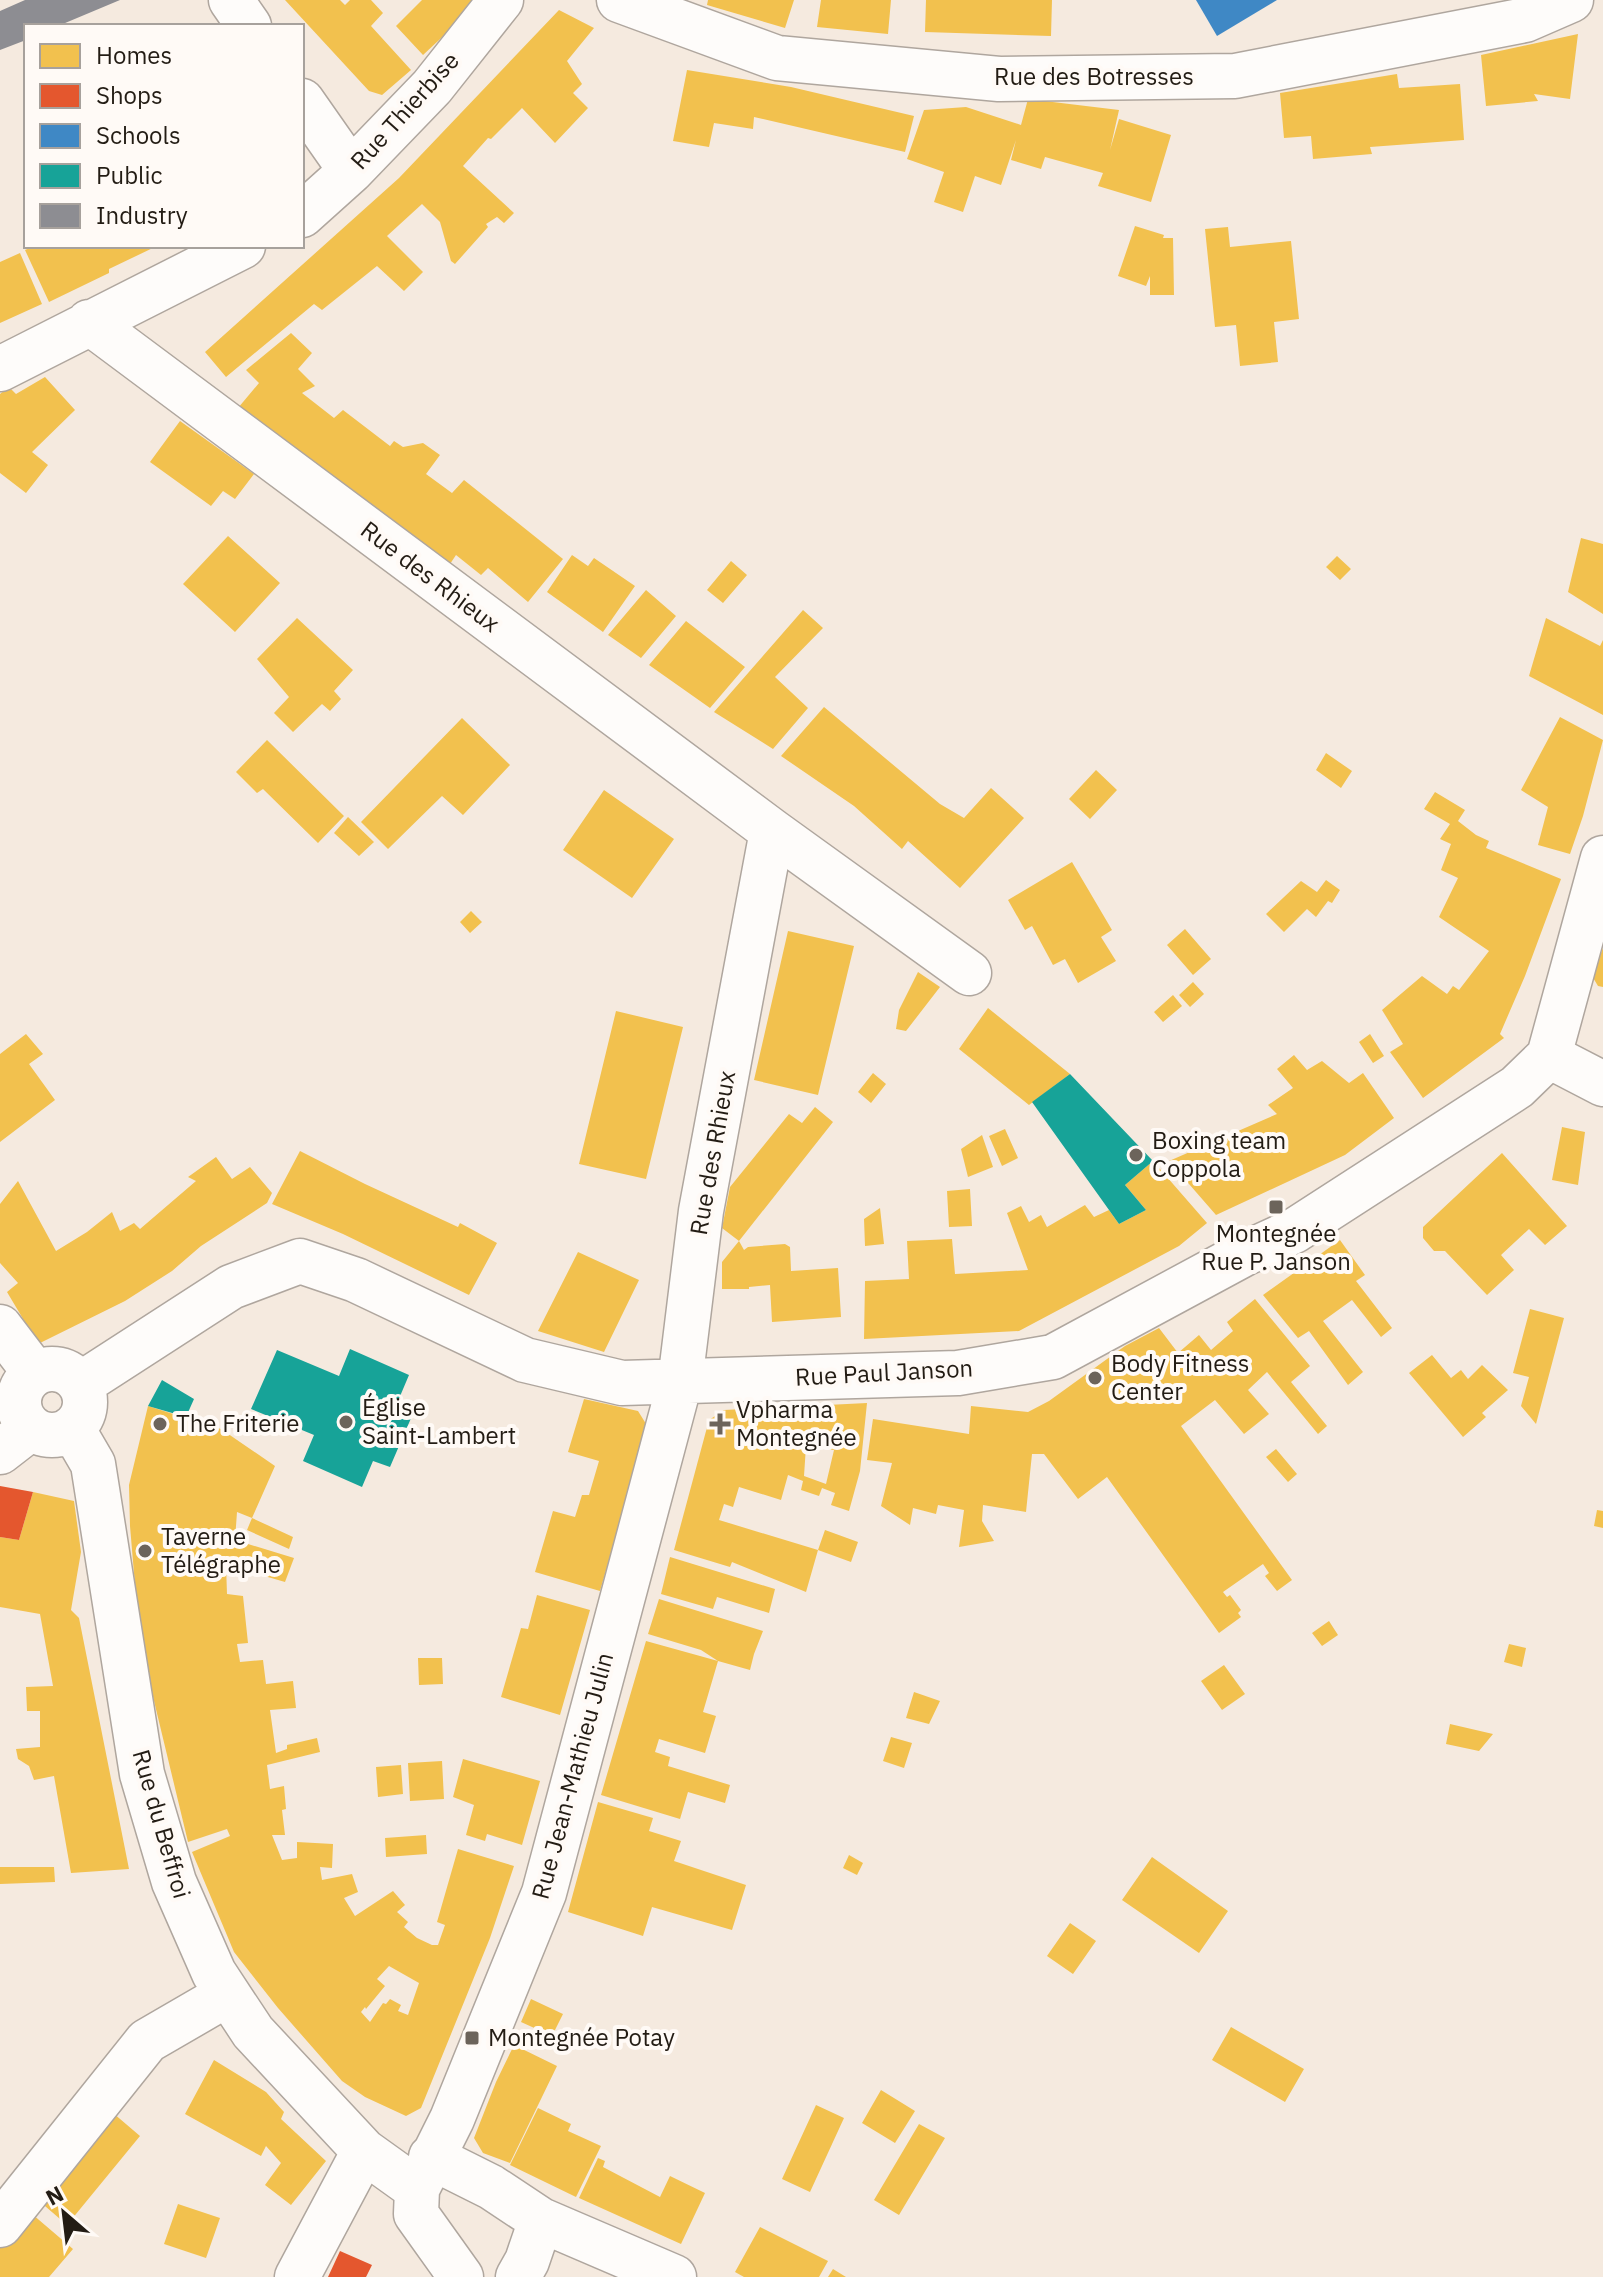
<svg xmlns="http://www.w3.org/2000/svg" width="1603" height="2277" viewBox="0 0 1603 2277" font-family="'IBM Plex Sans',sans-serif">
  <rect width="100%" height="100%" fill="#f5eadf"/>
  <path fill="#f2c14e" fill-rule="evenodd" d="M285,0h55l5,5 5,-5h21l12,13 -12,13 40,44 -29,25 -13,-4z
    M422,0h60l-59,55 -27,-29z
    M708,0h86l-9,28 -78,-23z
    M821,0h70l-3,34 -71,-7z
    M926,0h126l-1,36 -126,-4z
    M559,10l35,18 -27,33 15,23 -9,9 15,15 -33,35 -33,-35 -31,31 -3,-1 -25,28 51,47 -10,10 -7,-6 -11,7 2,3 -33,37 -4,-3 -11,-39 -18,-18 -35,32 36,36 -19,19 -27,-25 -55,44 -8,-6 -88,73 -21,-25 194,-174z
    M1578,34l-8,65 -36,-5 4,7 -52,5 -5,-51z
    M687,70l104,17 123,29 -9,36 -151,-35 -1,12 -39,-6 -5,24 -36,-6z
    M1397,74l2,14 61,-4 4,56 -94,7 2,7 -59,5 -2,-23 -27,2 -4,-45z
    M1028,99l91,11 -9,40 9,-31 52,16 -20,67 -53,-16 5,-13 -58,-16 -4,12 -30,-9 5,-20 -15,45 -26,-9 -12,36 -29,-10 10,-30 -37,-13 17,-49 42,-3 55,18z
    M1135,226l29,9 -1,3h10l1,57h-24v-19l-4,10 -28,-10z
    M1228,227l2,20 61,-6 8,78 -25,3 4,40 -38,4 -4,-41 -21,2 -10,-98z
    M34,246h123l-48,23v4l-60,29 -24,-52z
    M20,253l22,51 -42,19v-61z
    M291,333l21,20 -14,16 17,17 -13,7 32,25 9,-8 47,36 4,-5 9,6 20,-4 17,12 -14,19 26,19 12,-13 99,79 -35,43 -40,-34 -7,7 -25,-20 -6,9 -212,-156 21,-25 -13,-13z
    M45,377l30,33 -43,42 16,13 -22,28 -26,-20v-79l9,-7 7,7z
    M180,421l74,53 -19,25 -12,-8 -12,15 -61,-44z
    M228,536l52,47 -45,49 -52,-48z
    M1581,538l22,6v70l-35,-22z
    M572,555l16,11 6,-8 41,28 -32,46 -56,-40z
    M1337,556l14,13 -11,11 -14,-13z
    M731,561l16,14 -24,28 -16,-13z
    M646,590l30,26 -35,42 -33,-23z
    M803,610l20,18 -48,49 33,31 -35,41 -59,-37z
    M297,618l56,52 -19,21 7,8 -11,12 -8,-7 -29,28 -19,-19 15,-16 -32,-38z
    M1546,618l54,28 3,-6v75l-74,-39z
    M686,621l59,46 -35,41 -61,-43z
    M824,707l116,97 24,14 27,-30 33,30 -64,70 -52,-47 -6,8 -48,-43 -73,-50z
    M1560,717l43,23 -20,76 -13,38 -32,-9 10,-38 -27,-17z
    M462,718l48,47 -47,50 -21,-19 -54,53 -27,-27z
    M267,740l77,76 -26,27 -55,-54 -6,4 -21,-21z
    M1326,753l26,18 -11,17 -25,-18z
    M1096,770l21,20 -27,29 -21,-20z
    M604,790l70,49 -42,59 -69,-48z
    M1435,792l30,18 -7,11 18,14 13,6 -3,7 75,31 -36,97 -25,58 4,4 -81,60 -33,-46 13,-8 -21,-34 40,-34 25,18 6,-8 6,4 30,-39 -50,-34 19,-39 -17,-8 10,-26 -11,-5 10,-15 -26,-15z
    M348,817l26,25 -15,14 -25,-23z
    M1072,862l40,68 -11,7 15,24 -38,22 -13,-24 -12,6 -21,-39 -7,4 -17,-30z
    M1326,880l14,10 -8,13 -4,-2 -12,16 -9,-8 -23,23 -18,-18 35,-33 16,11z
    M471,911l11,11 -12,11 -10,-11z
    M1185,929l26,30 -18,16 -26,-30z
    M788,931l66,15 -36,149 -64,-15z
    M1603,948v39l-5,-1 -6,-10z
    M918,972l22,15 -34,44 -10,-2 3,-19z
    M1193,982l11,12 -14,13 -11,-12z
    M1173,995l9,11 -19,16 -9,-10z
    M988,1008l82,66 -41,31 -70,-56z
    M616,1011l67,16 -37,152 -67,-15z
    M26,1034l17,20 -14,10 26,36 -55,42v-88z
    M1370,1034l14,22 -11,7 -14,-21z
    M1294,1055l13,15 15,-9 27,22 14,-10 31,45 -49,37 -129,60 -47,-54 108,-47 -9,-9 25,-17 -16,-19z
    M873,1073l13,11 -15,19 -13,-11z
    M815,1107l18,15 -94,119 -17,-13 8,-41 59,-73 13,9z
    M1562,1127l23,5 -7,53 -26,-5z
    M1005,1129l13,29 -16,8 -13,-30z
    M982,1135l11,32 -25,10 -7,-28z
    M300,1151l65,33 93,43 2,-4 37,20 -28,52 -126,-61 -71,-30z
    M1502,1153l65,73 -22,19 -16,-16 -28,26 13,15 -27,25 -42,-44h-11l-11,-13v-11z
    M216,1157l16,22 18,-12 22,26 -5,10 -66,43 -29,25 -47,30 -87,43 -31,-52 11,-9 -18,-20v-59l18,-23 38,70 31,-19 25,-20 8,19 14,-8 6,6 56,-48 -8,-4z
    M1153,1161l54,62 -28,23 -160,85 -155,8 1,-58 44,-2 -2,-38 45,-2 3,35 73,-4 -21,-57 14,-7 8,16 12,-7 6,12 38,-22 9,12 15,-7 10,14 27,-14 -21,-25z
    M970,1189l2,37 -23,1 -2,-36z
    M880,1208l4,36 -19,2 -1,-27z
    M1340,1240l25,35 -9,6 36,47 -11,9 -29,-37 -29,21 40,51 -15,13 -39,-54 -11,7 -35,-43z
    M739,1241l5,9 4,-3 37,-3 5,3 1,24 47,-3 3,49 -69,5 -2,-37 -21,2v2h-27v-27z
    M578,1252l61,28 -35,72 -66,-21z
    M1255,1299l55,67 -19,16 36,44 -9,8 -51,-62 -19,18 21,24 -25,20 -29,-34 -34,26 111,154 -15,11 -12,-15 4,-3 -6,-9 -40,28 4,5 3,-2 11,15 -3,3 3,4 -22,16 -112,-156 -29,22 -34,-45h-12l-6,58 -43,-7 -1,16 12,20 -35,6 5,-37 -26,-5 -2,9 -23,-6 -3,17 -29,-19 11,-43 -25,-3 6,-41 96,15 2,-28 57,6 21,-11 76,-55 34,-18 19,25 21,-18 12,15 22,-19 -6,-9z
    M1530,1309l34,9 -28,106 -15,-18 8,-29 -16,-4z
    M1432,1355l19,23 10,-8 7,9 14,-14 26,25 -26,23 4,4 -23,20 -54,-64z
    M584,1399l54,12 10,16 -48,164 -65,-19 18,-61 22,6 7,-22h7l10,-34 -31,-9z
    M867,1403l-7,68 -11,40 -18,-6 4,-12 -13,-5 -3,8 -18,-6 2,-9 -15,-6 -7,25 -42,-13 -6,20 -9,-3 -5,16 99,30 -12,42 -74,-30 -2,5 -56,-17 35,-130 15,-10zM806,1446l28,4 -8,34 -22,-8z
    M148,1406l73,23 54,37 -23,52 41,19 -4,12 -42,-19 5,-12 -15,-6 -2,28 59,18 -9,24 -59,-17 1,29 16,2 5,47 -11,1 3,18 23,-2 3,24 27,-3 3,27 -26,2 6,43 11,-4v-4l30,-7 3,14 -53,13 3,24 14,-3 2,23 -4,1 3,25h-13l10,25 15,-2v-16l36,2 -1,24 -12,-1 2,13 30,-6 6,18 -14,6 11,18 38,-25 12,14 -8,7 11,10 -4,5 13,11 15,7h6l7,-20 -8,-3 21,-73 56,17 -24,72 -69,170 -15,8 -41,-19 -23,-16 -64,-73 -44,-56 -42,-100 38,-16 -3,-7 -39,13 -40,-166 -12,-79 -6,-71 -1,-41zM389,1966l30,17 -11,32 -10,-4 3,-6 -11,-6 -4,5 -3,-1 -13,19 -9,-10 4,-5 1,2 19,-23 -8,-7z
    M1276,1449l21,25 -9,8 -22,-25z
    M33,1492l41,9 7,51 -10,58 8,8 50,251 -58,4 -17,-97 -20,4 -5,-14 -11,-7 -2,-10 24,-2v-36h-13l-1,-24 27,-1 -13,-72 -40,-7v-70l19,3z
    M1597,1510l6,1v17l-9,-2z
    M825,1530l33,12 -7,20 -33,-12z
    M670,1557l105,32 -6,24 -52,-16 -4,12 -52,-15z
    M537,1595l53,15 -30,105 -59,-18 20,-69 7,1z
    M659,1599l104,32 -9,23 -4,16 -32,-9 -15,51 13,4 -11,37 -46,-14 -4,13 15,5 -2,9 62,19 -5,18 -37,-11 -8,27 -79,-24 45,-154 72,20 -17,-11 -53,-16z
    M1329,1621l9,14 -16,11 -10,-13z
    M1509,1644l17,4 -4,19 -18,-5z
    M418,1658h24l1,26 -24,1z
    M1224,1665l21,29 -23,16 -21,-29z
    M914,1692l26,9 -11,23 -23,-6z
    M1450,1724l43,10 -14,17 -33,-7z
    M891,1737l21,6 -8,25 -21,-7z
    M463,1759l77,22 -18,64 -35,-11 -2,7 -19,-6 8,-30 -21,-8z
    M442,1761l2,38 -34,2 -2,-38z
    M401,1765l2,29 -25,3 -2,-30z
    M598,1802l55,16 -4,13 32,10 -7,20 72,24 -14,45 -80,-23 -9,29 -75,-24z
    M426,1835l1,19 -41,3 -1,-19z
    M849,1855l14,8 -6,12 -14,-7z
    M1152,1857l76,54 -29,42 -77,-53z
    M0,1867h54l1,15 -55,2z
    M1070,1923l26,18 -23,33 -26,-18z
    M531,1999l32,15 -11,22 -31,-14z
    M1231,2027l73,42 -19,33 -73,-42z
    M514,2045l43,21 -47,97 -27,-10 -9,-15 22,-56z
    M214,2060l52,32 18,20 -3,7 45,42 -35,44 -26,-20 16,-22 -15,-17 -5,10 -76,-42z
    M881,2090l34,21 -20,32 -33,-20z
    M816,2105l28,13 -34,74 -28,-13z
    M106,2107l34,29 -73,89 -36,-31z
    M538,2108l33,16 -3,7 33,15 -25,51 -66,-32z
    M919,2124l26,14 -46,77 -25,-15z
    M598,2158l7,3 -2,6 57,30 10,-21 35,17 -24,51 -102,-46z
    M178,2204l42,14 -14,40 -42,-14z
    M25,2208l48,41 -24,28h-49v-39z
    M760,2227l68,34 -9,16h-75l-9,-5z
    M833,2269l13,8h-18z"/>
  <path fill="#e4572e" d="M0,1486l33,6 -14,48 -19,-3z
    M340,2251l32,14 -6,12h-38z"/>
  <path fill="#3f88c5" d="M1196,0h81l-60,36z"/>
  <path fill="#17a398" d="M1070,1074l83,87 -28,24 21,25 -27,14 -87,-122z
    M350,1349l59,26 -11,26 17,8 -25,58 -17,-6 -11,26 -59,-26 11,-26 -63,-26 26,-59 62,26z
    M162,1380l32,19 -8,18 -38,-11z"/>
  <path fill="#8d8d92" d="M25,0h95l-62,26h-32v14l-26,10v-39z"/>
  <g fill="none" stroke-linecap="round" stroke-linejoin="round">
    <defs>
      <path id="minor" d="M231,0l18,26
        M619,0l158,58 222,21 236,-3 290,-56 46,-20
        M302,101l49,70
        M302,215l49,-44 81,-84 69,-87
        M89,322l683,509 197,142
        M0,369l243,-123
        M1549,1056l54,-198
        M1549,1056l54,28
        M0,1327l35,46
        M19 1402a33 33 0 1 1 66 0a33 33 0 1 1-66 0Z
        M81,1384l150,-97 69,-26 56,19 169,80 97,23 336,-10 95,-16 191,-103 50,-23 223,-144 32,-31
        M72,1428l21,36 49,310 32,108 40,91 39,59 111,119 53,38
        M0,1452l31,-24
        M431,2157l60,30 50,33 133,57
        M0,2225l147,-184 81,-47
        M297,2277l67,-126
        M461,2277l-45,-63 1,-25 35,-70 92,-226 136,-511 21,-171 71,-380
        M518,2277l9,-16 14,-41"/>
    </defs>
    <use href="#minor" stroke="#afa69e" stroke-width="47"/>
    <use href="#minor" stroke="#fefcfa" stroke-width="44"/>
  </g>
  <g fill="#6c645b" stroke="#fffaf6" stroke-width="3">
    <circle cx="1136" cy="1155" r="8"/>
    <rect x="1268" y="1199" width="16" height="16" rx="4"/>
    <circle cx="1095" cy="1378" r="8"/>
    <circle cx="346" cy="1422" r="8"/>
    <circle cx="160" cy="1424" r="8"/>
    <path d="M716 1412h8v8h8v8h-8v8h-8v-8h-8v-8h8z"/>
    <circle cx="145" cy="1551" r="8"/>
    <rect x="464" y="2030" width="16" height="16" rx="4"/>
  </g>
  <g text-anchor="middle" stroke-width="8" stroke-linejoin="round" paint-order="stroke">
    <g font-size="24" fill="#231c14" stroke="#fffaf6">
      <text x="1094" y="85">Rue des Botresses</text>
      <text transform="translate(405 111) rotate(-48)" y="8">Rue Thierbise</text>
      <text transform="translate(430 577) rotate(37)" y="8">Rue des Rhieux</text>
      <text transform="translate(713 1153) rotate(-80)" y="8">Rue des Rhieux</text>
      <text transform="translate(884 1373) rotate(-3)" y="8">Rue Paul Janson</text>
      <text transform="translate(573 1776) rotate(-75)" y="8">Rue Jean-Mathieu Julin</text>
      <text transform="translate(161 1824) rotate(74)" y="8">Rue du Beffroi</text>
    </g>
    <g font-size="24" fill="#231c14" stroke="#fffaf6" text-anchor="start">
      <text x="1152" y="1149">Boxing team<tspan x="1152" dy="28">Coppola</tspan></text>
      <text x="1276" y="1242" text-anchor="middle">Montegnée<tspan x="1276" dy="28">Rue P. Janson</tspan></text>
      <text x="1111" y="1372">Body Fitness<tspan x="1111" dy="28">Center</tspan></text>
      <text x="362" y="1416">Église<tspan x="362" dy="28">Saint-Lambert</tspan></text>
      <text x="736" y="1418">Vpharma<tspan x="736" dy="28">Montegnée</tspan></text>
      <text x="176" y="1432">The Friterie</text>
      <text x="161" y="1545">Taverne<tspan x="161" dy="28">Télégraphe</tspan></text>
      <text x="488" y="2046">Montegnée Potay</text>
    </g>
  </g>
  <rect x="24" y="24" width="280" height="224" fill="#fffaf6" stroke="#a7a19c" stroke-width="2"/>
  <rect x="40" y="44" width="40" height="24" fill="#f2c14e" stroke="#a7a19c" stroke-width="2"/>
  <text x="96" y="64" font-size="24" fill="#231c14">Homes</text>
  <rect x="40" y="84" width="40" height="24" fill="#e4572e" stroke="#a7a19c" stroke-width="2"/>
  <text x="96" y="104" font-size="24" fill="#231c14">Shops</text>
  <rect x="40" y="124" width="40" height="24" fill="#3f88c5" stroke="#a7a19c" stroke-width="2"/>
  <text x="96" y="144" font-size="24" fill="#231c14">Schools</text>
  <rect x="40" y="164" width="40" height="24" fill="#17a398" stroke="#a7a19c" stroke-width="2"/>
  <text x="96" y="184" font-size="24" fill="#231c14">Public</text>
  <rect x="40" y="204" width="40" height="24" fill="#8d8d92" stroke="#a7a19c" stroke-width="2"/>
  <text x="96" y="224" font-size="24" fill="#231c14">Industry</text>
  <g transform="translate(64 2213) rotate(332)" stroke="#fffaf6" stroke-width="6" paint-order="stroke">
  <path d="M0-6L14 30L0 20L-14 30Z" fill="#231c14"/>
  <text y="-12" font-size="22" font-weight="bold" text-anchor="middle" fill="#231c14">N</text>
  </g>
</svg>
